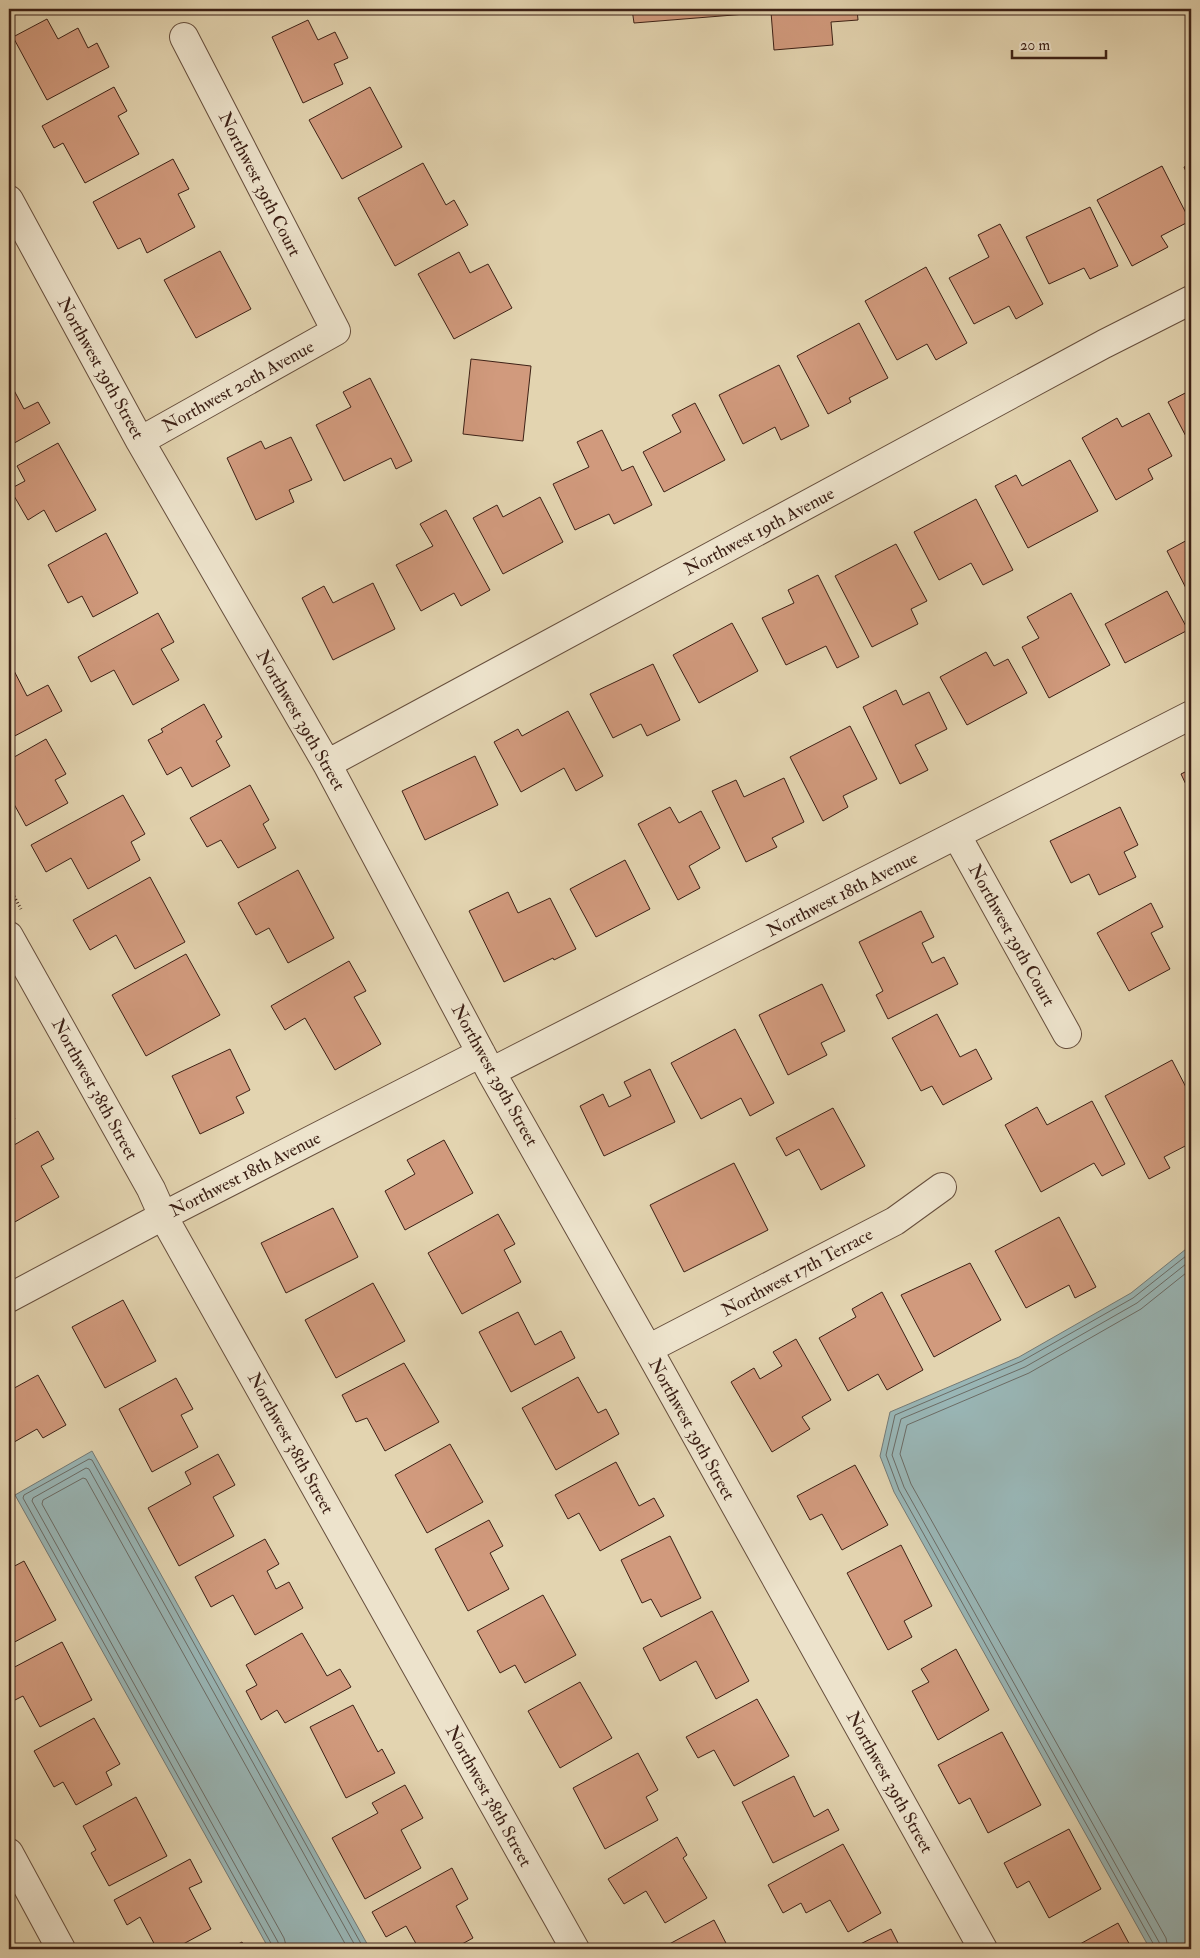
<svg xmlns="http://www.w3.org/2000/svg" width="1200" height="1958" viewBox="0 0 1200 1958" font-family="'IM FELL Double Pica',serif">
  <rect width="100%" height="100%" fill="#e3d4b0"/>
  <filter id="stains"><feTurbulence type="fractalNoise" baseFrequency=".004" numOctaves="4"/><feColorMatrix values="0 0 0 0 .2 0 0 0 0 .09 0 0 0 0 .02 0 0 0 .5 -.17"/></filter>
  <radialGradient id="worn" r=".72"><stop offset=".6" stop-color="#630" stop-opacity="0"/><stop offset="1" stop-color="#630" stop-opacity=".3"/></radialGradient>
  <path fill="#99b6b6" stroke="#747a76" d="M1191,1245v704h-41l-256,-457 -14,-36 10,-44 129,-55 112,-64z
    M92,1451l278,498h-101l-254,-454z"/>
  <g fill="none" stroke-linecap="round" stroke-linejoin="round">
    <path stroke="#6b6c66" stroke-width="1" d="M273,1949l-1,-4 -249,-447 1,-3 65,-36 3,1 272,489
      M279,1949l-1,-7 -246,-441 1,-3 53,-30 3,1 268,480
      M287,1949l-3,-11 -242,-434 1,-4 40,-22 3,1 262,470
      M1154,1949v-4l-255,-455 -13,-35 9,-40 127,-54 111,-63 58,-46
      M1161,1949l-2,-7 -255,-455 -12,-32 9,-36 124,-52 112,-64 54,-43
      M1168,1949l-2,-11 -255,-454 -11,-30 7,-29 122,-52 112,-64 50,-40"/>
  </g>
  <path fill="#d19a7d" stroke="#3d2116" d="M632,9h225l1,11 -27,2 2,23 -59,5 -3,-38 -137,11z
    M47,19l11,20 20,-11 10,20 9,-5 12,24 -62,33 -34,-63z
    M308,20l10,20 17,-8 13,26 -14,6 9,20 -40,19 -31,-66z
    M114,87l13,24 -9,5 21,38 -54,29 -22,-40 -9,5 -12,-22z
    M370,87l32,60 -60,32 -33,-59z
    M173,159l16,30 -11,5 17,33 -48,26 -7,-15 -22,11 -25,-47z
    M423,163l23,42 8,-5 14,25 -73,41 -37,-68z
    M1191,164v19l-7,-16z
    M1162,166l28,55 -29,15 7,11 -36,19 -35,-66z
    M1090,207l28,59 -28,13 -6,-11 -35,16 -23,-47z
    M1000,224l43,80 -27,15 -7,-13 -35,18 -25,-46 40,-21 -11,-22z
    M220,251l31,58 -55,29 -32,-58z
    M459,252l11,21 18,-9 24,44 -58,31 -36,-65z
    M926,267l41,76 -31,17 -9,-16 -30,16 -32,-59z
    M859,323l29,55 -39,20 2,4 -23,12 -31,-58z
    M471,359l60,7 -8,75 -60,-7z
    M779,365l30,61 -28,14 -6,-13 -32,17 -24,-49z
    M370,378l42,83 -16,8 -5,-11 -47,23 -28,-56 35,-18 -8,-15z
    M9,381l15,28 14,-7 12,21 -41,23z
    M1191,390v56l-23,-44z
    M695,403l30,57 -61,32 -21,-40 38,-20 -9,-17z
    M1149,413l23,43 -24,13 5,10 -37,21 -34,-62 35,-20 5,9z
    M602,430l20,41 11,-5 19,39 -38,19 -5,-10 -34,16 -22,-46 36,-17 -12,-25z
    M291,437l21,43 -23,10 5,12 -38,18 -29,-62 34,-17 4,8z
    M58,443l38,67 -40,22 -12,-22 -16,10 -18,-31 15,-8 -8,-15z
    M1070,460l28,51 -70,37 -33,-62 21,-11 6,11z
    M540,497l23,45 -60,32 -30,-56 24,-13 6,12z
    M976,499l37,71 -30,15 -12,-22 -32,17 -25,-48z
    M446,510l44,80 -29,16 -7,-13 -33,18 -25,-46 37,-19 -13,-22z
    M106,533l32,60 -45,24 -11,-21 -14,7 -20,-38z
    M1191,538v60l-24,-47z
    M896,544l31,57 -16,8 7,15 -46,23 -37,-71z
    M818,575l41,82 -22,11 -11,-22 -40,19 -24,-47 32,-15 -6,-13z
    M373,583l22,46 -62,31 -31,-62 22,-12 9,17z
    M1167,591l21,39 -63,33 -20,-39z
    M1071,593l39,72 -61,33 -27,-51 17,-9 -12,-21z
    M158,613l16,29 -13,7 18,31 -46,25 -19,-35 -23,12 -13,-25z
    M732,623l26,48 -59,32 -26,-48z
    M986,652l8,14 14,-7 19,34 -60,32 -27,-48z
    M9,661l18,35 21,-11 14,26 -53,28z
    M653,664l27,56 -33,16 -6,-12 -28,14 -23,-44z
    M896,690l7,15 26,-13 18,37 -32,16 13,25 -28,14 -37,-77z
    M204,704l18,33 -6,4 14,25 -38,21 -11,-20 -14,8 -19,-35 15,-8 -2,-3z
    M568,711l35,65 -27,15 -12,-23 -43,24 -27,-50 24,-13 4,7z
    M850,726l27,53 -34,17 5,11 -25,14 -33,-64z
    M46,739l20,35 -11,6 13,23 -42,23 -17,-31v-35z
    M475,756l23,49 -73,35 -23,-49z
    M1191,769v26l-10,-21z
    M784,778l20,44 -32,16 5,9 -31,15 -34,-71 24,-11 8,17z
    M250,785l19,35 -6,4 13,24 -38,20 -17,-28 -14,7 -17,-29z
    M123,795l22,39 -14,8 9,18 -52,29 -17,-31 -25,14 -15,-27z
    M670,807l9,16 22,-12 19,37 -31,18 11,22 -22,12 -40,-76z
    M1120,807l18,38 -14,7 12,25 -37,18 -10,-21 -18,9 -21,-42z
    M625,860l25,49 -54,28 -26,-48z
    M298,870l36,68 -46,25 -19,-35 -13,7 -18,-32z
    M150,877l35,65 -50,27 -19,-34 -26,15 -17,-30z
    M508,892l10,21 32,-15 26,51 -22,11 -1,-2 -49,24 -35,-71z
    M1151,903l12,24 -12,6 19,36 -41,22 -32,-58z
    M921,911l13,26 -12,6 10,20 12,-6 14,27 -70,35 -12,-24 7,-4 -24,-49z
    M186,954l34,61 -74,41 -34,-61z
    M349,961l17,30 -12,6 27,47 -46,26 -30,-52 -20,12 -14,-24z
    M822,984l23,47 -24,12 6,12 -39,20 -29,-60z
    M937,1014l23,43 16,-8 16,30 -49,26 -11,-19 -11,5 -29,-53z
    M735,1029l39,74 -24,13 -9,-18 -40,21 -30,-56z
    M230,1049l20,41 -14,7 8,16 -44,21 -28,-58z
    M1172,1060l19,37v46l-27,14 6,11 -21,11 -44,-83z
    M650,1069l25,53 -71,34 -24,-50 23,-12 6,13 22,-11 -7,-14z
    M1092,1101l33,63 -23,12 -8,-13 -53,29 -36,-67 32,-18 10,18z
    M9,1108l6,11 -6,4z
    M833,1108l32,58 -44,24 -22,-41 -13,7 -10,-18z
    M38,1131l16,28 -13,7 18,31 -46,26 -4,-8v-67z
    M444,1140l29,53 -68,37 -20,-39 30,-17 -8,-14z
    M734,1163l34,67 -84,42 -34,-67z
    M333,1208l25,49 -72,36 -25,-50z
    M498,1214l17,30 -11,6 17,32 -59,32 -34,-61z
    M1059,1217l37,70 -21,11 -6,-13 -43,23 -31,-57z
    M970,1263l31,57 -67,37 -33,-62z
    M373,1283l32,58 -69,37 -31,-58z
    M882,1292l41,78 -36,20 -9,-16 -30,17 -29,-53 37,-21 -4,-8z
    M123,1300l33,61 -51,27 -33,-61z
    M518,1312l17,33 26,-14 14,27 -64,34 -32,-60z
    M796,1339l35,61 -29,17 8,12 -38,23 -41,-70 23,-14 6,11 22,-13 -9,-14z
    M404,1363l35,59 -54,29 -18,-33 -11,4 -14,-27z
    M38,1375l28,50 -23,13 -6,-9 -28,16v-54z
    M578,1377l20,36 8,-4 13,25 -63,36 -34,-62z
    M176,1378l17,31 -12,6 17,32 -46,25 -33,-63z
    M450,1444l33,58 -56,31 -32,-58z
    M218,1454l17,31 -22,12 21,39 -55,30 -31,-58 43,-24 -6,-12z
    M616,1462l23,44 15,-8 10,18 -64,35 -21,-38 -11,6 -13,-24z
    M855,1465l33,60 -46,25 -20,-36 -12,6 -13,-24z
    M489,1520l14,26 -13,7 19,36 -41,22 -33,-62z
    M670,1536l31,62 -40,19 -10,-18 -9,4 -21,-43z
    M265,1539l14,25 -12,7 9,18 13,-7 14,26 -48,27 -22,-40 -22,12 -16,-30z
    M901,1545l31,61 -28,15 8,16 -24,13 -41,-77z
    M24,1561l32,59 -47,25v-76z
    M543,1595l33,60 -51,28 -10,-18 -15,8 -23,-42z
    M712,1611l37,70 -33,18 -20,-38 -36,20 -17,-33z
    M302,1633l25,43 13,-7 11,18 -66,36 -8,-13 -16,10 -15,-29 11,-6 -11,-20z
    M62,1642l30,58 -52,27 -17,-31 -14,7v-33z
    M956,1649l33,61 -51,30 -26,-49 17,-9 -8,-13z
    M580,1682l32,56 -52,30 -32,-57z
    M757,1699l32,57 -55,30 -20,-36 -16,8 -12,-21z
    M353,1705l25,47 4,-3 13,24 -49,25 -36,-71z
    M94,1718l26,46 -14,8 6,13 -36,20 -13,-23 -9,5 -20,-36z
    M1002,1732l39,73 -53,28 -18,-35 -11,6 -21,-39z
    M638,1753l20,37 -12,7 12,23 -53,29 -32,-61z
    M794,1776l20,41 14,-8 11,21 -66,33 -31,-61z
    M405,1785l18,33 -22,12 20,38 -56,31 -33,-61 46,-25 -6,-10z
    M136,1797l31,59 -58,30 -18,-33 5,-3 -13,-24z
    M1069,1829l32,60 -52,29 -20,-37 -12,7 -13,-25z
    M677,1837l10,18 -4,3 24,40 -42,25 -19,-32 -22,13 -16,-25z
    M843,1844l38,69 -33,19 -18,-32 -24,13 -5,-10 -18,10 -15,-28z
    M190,1859l12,23 -13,6 22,41 -37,20h-17l-17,-32 -13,8 -13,-25z
    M452,1868l16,31 -12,7 17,32 -20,11h-34l-13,-23 -20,11 -14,-25z
    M714,1920l15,29h-69z
    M1118,1923l14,26h-61z
    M891,1929l10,20h-51z
    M242,1942l4,7h-17z"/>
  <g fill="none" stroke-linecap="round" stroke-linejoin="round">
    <defs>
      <path id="minor" d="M9,200l131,241 187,323 164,308 157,277 335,600
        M140,441l196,-110 -152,-294
        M327,764l777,-420 87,-44
        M957,836l110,198
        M9,936l142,253 12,27 412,733
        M491,1072l700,-357
        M9,1298l154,-82 318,-163
        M648,1349l247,-128 47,-34
        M9,1853l52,96"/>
    </defs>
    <use href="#minor" stroke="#664e3c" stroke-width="30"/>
    <path stroke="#3d2116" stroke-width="3" stroke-dasharray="1 2.5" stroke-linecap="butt" d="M9,887l12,22"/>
    <use href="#minor" stroke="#ede3cc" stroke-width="28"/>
  </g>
  <g text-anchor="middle" stroke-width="4" stroke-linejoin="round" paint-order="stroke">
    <g font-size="18" fill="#3d2116" stroke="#ede3cc">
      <text transform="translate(260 184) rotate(63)" y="6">Northwest 39th Court</text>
      <text transform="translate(101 368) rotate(61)" y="6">Northwest 39th Street</text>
      <text transform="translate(238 386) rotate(-29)" y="6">Northwest 20th Avenue</text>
      <text transform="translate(759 531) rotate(-28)" y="6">Northwest 19th Avenue</text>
      <text transform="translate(301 720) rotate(60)" y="6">Northwest 39th Street</text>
      <text transform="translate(842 894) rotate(-27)" y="6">Northwest 18th Avenue</text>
      <text transform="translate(1012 935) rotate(61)" y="6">Northwest 39th Court</text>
      <text transform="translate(495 1075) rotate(61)" y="6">Northwest 39th Street</text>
      <text transform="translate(95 1089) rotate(61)" y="6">Northwest 38th Street</text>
      <text transform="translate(245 1174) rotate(-27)" y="6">Northwest 18th Avenue</text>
      <text transform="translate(797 1272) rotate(-28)" y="6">Northwest 17th Terrace</text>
      <text transform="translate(692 1429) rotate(61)" y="6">Northwest 39th Street</text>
      <text transform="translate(291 1443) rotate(61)" y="6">Northwest 38th Street</text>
      <text transform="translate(890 1782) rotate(61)" y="6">Northwest 39th Street</text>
      <text transform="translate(489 1796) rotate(61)" y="6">Northwest 38th Street</text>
    </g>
  </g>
  <rect width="1200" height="1958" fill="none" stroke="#e3d4b0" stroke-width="30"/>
  <rect x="10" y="10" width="1180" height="1938" fill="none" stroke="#3d2116" stroke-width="2.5"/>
  <rect x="15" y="15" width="1170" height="1928" fill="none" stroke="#3d2116"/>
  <path d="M1012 50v8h94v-8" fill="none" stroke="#3d2116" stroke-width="2.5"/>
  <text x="1020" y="50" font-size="15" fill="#3d2116" stroke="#ede3cc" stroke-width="4" paint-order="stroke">20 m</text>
  <rect width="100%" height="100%" filter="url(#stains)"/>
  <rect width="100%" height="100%" fill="url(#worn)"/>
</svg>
